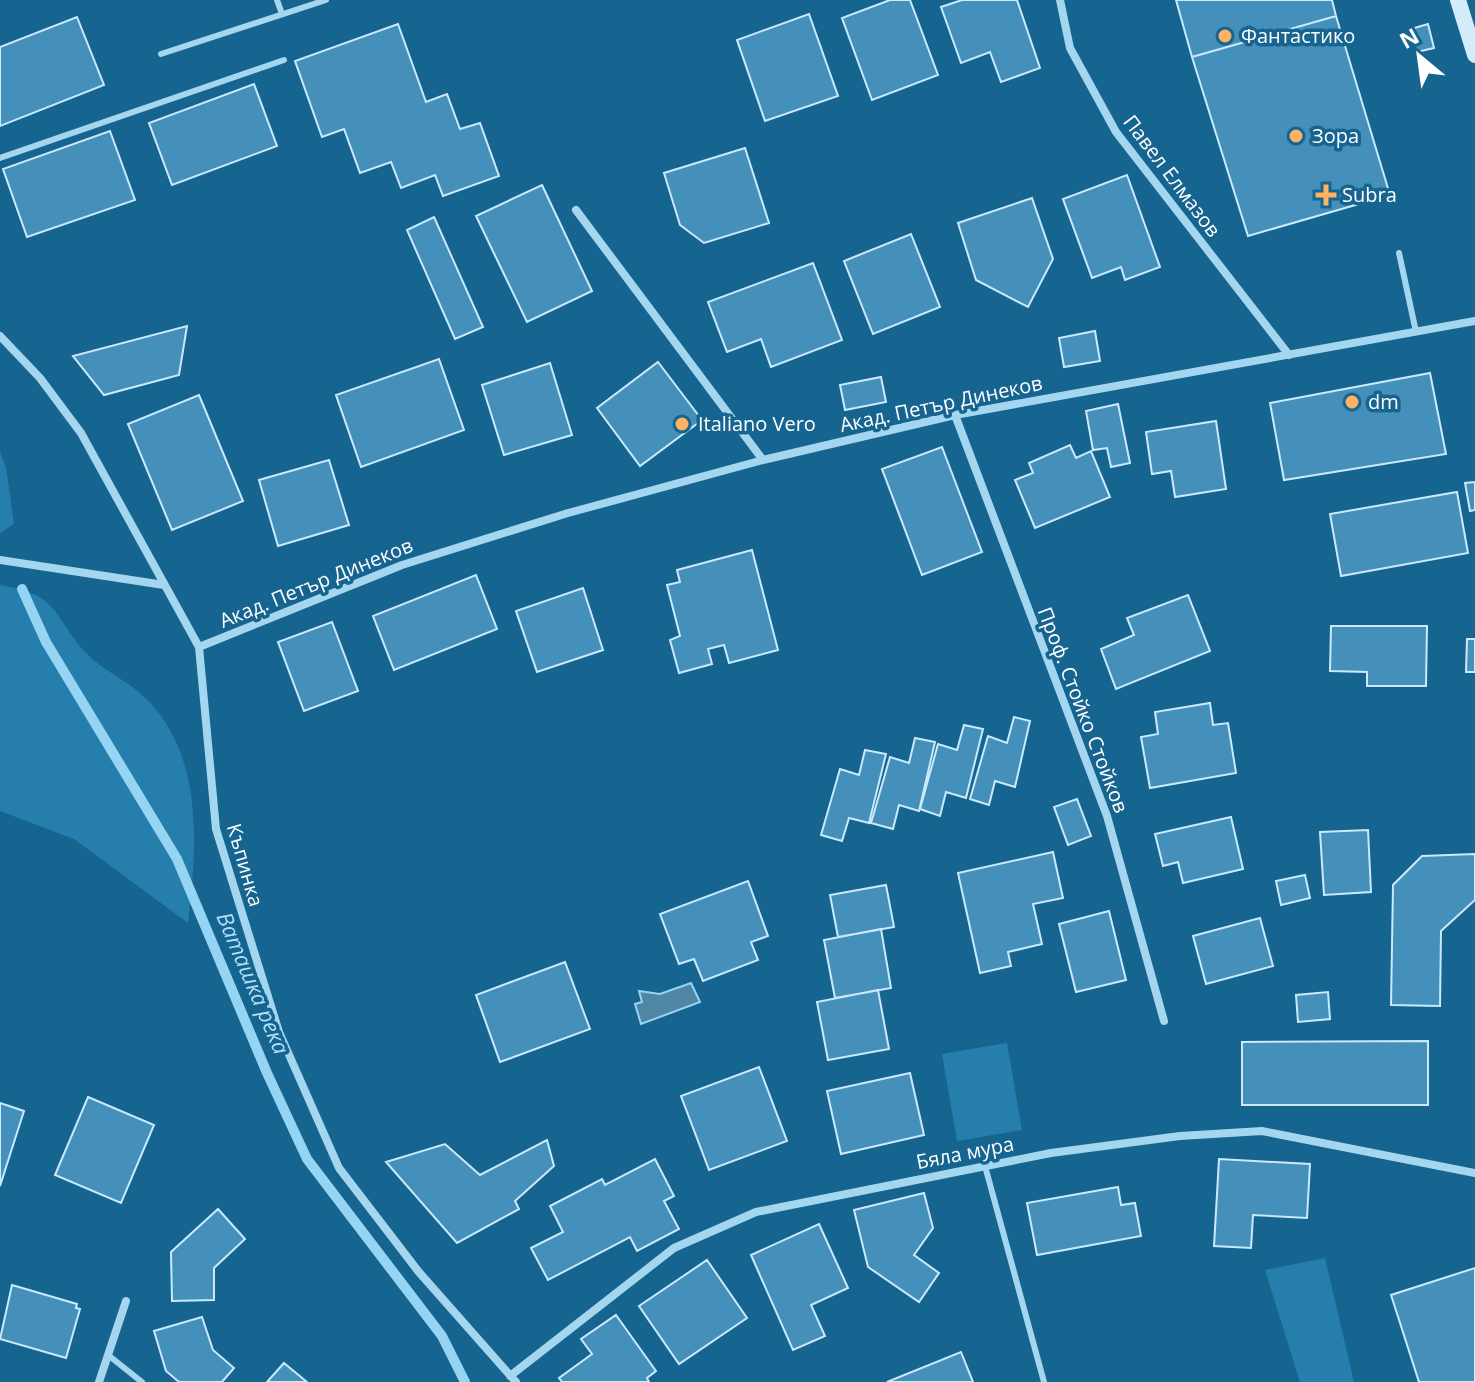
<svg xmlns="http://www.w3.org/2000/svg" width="1475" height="1382" viewBox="0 0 1475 1382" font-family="'Open Sans',sans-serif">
  <rect width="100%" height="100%" fill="#166490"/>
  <path fill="#267ead" d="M0,452l6,15 8,57 -14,9z
    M0,585c62,11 50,28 86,68 15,16 38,26 54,40 65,57 57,153 48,230l-114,-84 -74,-28z
    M1007,1043l15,87 -65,11 -15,-87z
    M1325,1258l29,124h-54l-35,-112z"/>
  <path fill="#4e86a4" stroke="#96d4f3" stroke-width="2" d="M691,983l9,19 -59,22 -6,-20 7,-2 -3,-11 21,3z"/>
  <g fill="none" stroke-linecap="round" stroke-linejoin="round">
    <path stroke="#96d4f3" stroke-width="10" d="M22,589l24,53 131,217 90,214 40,86 135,177 23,46"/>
  </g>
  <path fill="#4490ba" stroke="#caeafb" stroke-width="2" d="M890,0h20l28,75 -66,25 -30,-82z
    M962,0h55l23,68 -39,14 -11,-30 -29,11 -20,-56z
    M1176,0h156l4,16 -144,41z
    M809,14l29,82 -73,25 -28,-81z
    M1336,16l54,179 -142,41 -56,-179z
    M77,17l27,68 -104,41v-79z
    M398,24l28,78 21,-8 13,35 20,-6 19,53 -56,20 -8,-21 -34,13 -10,-26 -31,11 -16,-44 -22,8 -27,-76z
    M1428,24l6,24 -17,4 -6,-23z
    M254,84l23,62 -105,39 -23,-62z
    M110,131l25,69 -108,37 -24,-68z
    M745,148l24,75 -65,20 -24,-18 -16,-52z
    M1127,175l33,92 -35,13 -4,-13 -29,11 -29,-79z
    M542,185l50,106 -65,31 -51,-106z
    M1032,198l21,61 -25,48 -52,-27 -18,-57z
    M434,217l49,110 -28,12 -48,-109z
    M911,234l29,73 -67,27 -29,-73z
    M813,263l29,77 -71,27 -10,-28 -34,13 -19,-50z
    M187,326l-8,49 -75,20 -31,-39z
    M1095,331l5,30 -36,6 -5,-29z
    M439,359l25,71 -103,37 -25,-72z
    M658,362l44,58 -62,46 -43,-58z
    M550,363l22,72 -68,20 -22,-70z
    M1430,373l16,81 -162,26 -14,-77z
    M881,377l5,25 -41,8 -5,-25z
    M199,395l44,106 -71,29 -44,-106z
    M1118,404l12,59 -19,4 -4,-19 -14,2 -7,-39z
    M1216,421l10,68 -51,8 -4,-26 -19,3 -6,-42z
    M1070,445l6,13 15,-7 19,46 -75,31 -20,-48 18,-7 -4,-10z
    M942,447l40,105 -60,23 -40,-106z
    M329,460l20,65 -71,21 -19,-66z
    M1475,482v28l-5,1 -5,-28z
    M1457,492l11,61 -127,23 -11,-62z
    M752,550l26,100 -49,13 -5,-18 -16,4 4,15 -33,9 -9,-33 10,-4 -13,-51 13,-3 -3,-12z
    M476,575l21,54 -103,41 -21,-54z
    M583,588l20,62 -66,22 -21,-61z
    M1188,595l22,56 -94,38 -15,-40 33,-14 -7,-17z
    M332,622l26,69 -54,20 -26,-69z
    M1331,626h96l-1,60h-59v-14l-37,-1z
    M1467,639h8v33h-9z
    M1210,703l3,22 15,-2 8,50 -86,15 -9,-51 17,-3 -3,-22z
    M1014,717l16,4 -15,66 -20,-6 -6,24 -19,-6 18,-63 19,7z
    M964,725l19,4 -17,69 -20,-6 -6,24 -20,-7 18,-65 19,6z
    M915,738l20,4 -16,69 -20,-6 -6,24 -22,-6 19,-66 19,6z
    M865,750l21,4 -17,69 -20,-5 -7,23 -21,-6 19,-66 19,6z
    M1077,799l14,37 -23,9 -14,-38z
    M1231,817l12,52 -60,14 -5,-21 -15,4 -8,-32z
    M1368,830l3,62 -47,3 -4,-63z
    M1053,852l10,46 -30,6 9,40 -34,8 3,14 -31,7 -22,-100z
    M1475,854v46l-34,31 -1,75 -49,-1 2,-120 29,-29z
    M1305,875l5,23 -29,7 -5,-24z
    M748,881l20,55 -17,6 7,18 -55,21 -9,-22 -15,5 -19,-50z
    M886,885l8,42 -56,10 -8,-42z
    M1109,911l17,69 -50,12 -17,-68z
    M1260,918l13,48 -67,18 -13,-48z
    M881,929l10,59 -56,10 -11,-58z
    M565,962l25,67 -90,33 -24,-67z
    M878,990l11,59 -61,11 -11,-58z
    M1328,992l2,27 -32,3 -2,-27z
    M1428,1041v64h-186v-63z
    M759,1067l28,74 -78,29 -28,-74z
    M910,1073l14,62 -83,19 -14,-63z
    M88,1097l66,28 -33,78 -66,-28z
    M0,1103l24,8 -24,75z
    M547,1140l7,26 -39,35 4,8 -62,34 -71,-81 59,-18 35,31z
    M655,1159l19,37 -10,5 15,28 -42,22 -7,-14 -82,43 -17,-32 32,-16 -13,-26 52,-27 3,6z
    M1219,1159l91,5 -3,54 -54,-3 -2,33 -37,-2z
    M1118,1187l3,18 14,-2 6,33 -104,19 -10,-52z
    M924,1193l9,35 -19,27 25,18 -20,29 -51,-35 -14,-57z
    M218,1209l27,30 -31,29v32l-42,1 -1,-49z
    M819,1224l29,64 -37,17 14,31 -32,14 -42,-95z
    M707,1260l40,58 -68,46 -40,-58z
    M1475,1268v114h-56l-28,-87z
    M12,1285l65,19 -1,4 4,1 -14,49 -66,-19z
    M616,1315l40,56 -9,7 2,4h-87l-3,-4 33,-24 -11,-15z
    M202,1317l11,33 21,18 -12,14h-43l-13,-11 -12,-40z
    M961,1352l12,30h-86z
    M284,1363l23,19h-40z"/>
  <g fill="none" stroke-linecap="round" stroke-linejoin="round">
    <path stroke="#a4d6f0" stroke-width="6" d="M277,0l5,14
      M161,54l165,-54
      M0,158l284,-98
      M1399,253l17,79
      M985,1166l59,216
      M108,1355l34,27"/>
    <path stroke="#a4d6f0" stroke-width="8" d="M1060,0l10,48 46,84 173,223
      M576,210l187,250
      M0,336l40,42 41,55 118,214 17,182 63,203 60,136 79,103 98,111
      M955,415l152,401 57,205
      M0,560l164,25
      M199,647l203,-82 166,-52 195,-53 192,-45 520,-94
      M510,1376l164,-128 82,-36 295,-59 129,-17 82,-5 213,42
      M99,1382l27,-81"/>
    <path stroke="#d2ecfb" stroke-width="16" d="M1458,0l17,55"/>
  </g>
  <g fill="#ffb263" stroke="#166490" stroke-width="3">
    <circle cx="1225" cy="36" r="8"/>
    <circle cx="1296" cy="136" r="8"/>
    <path d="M1322 183h8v8h8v8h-8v8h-8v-8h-8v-8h8z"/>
    <circle cx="1352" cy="402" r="8"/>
    <circle cx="682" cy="424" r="8"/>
  </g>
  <g text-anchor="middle" stroke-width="7" stroke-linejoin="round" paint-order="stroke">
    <g font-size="20" fill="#fff" stroke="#166490" text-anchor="start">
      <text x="1241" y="43">Фантастико</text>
      <text x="1312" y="143">Зора</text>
      <text x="1342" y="202">Subra</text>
      <text x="1368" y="409">dm</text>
      <text x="698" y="431">Italiano Vero</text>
    </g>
    <g font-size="20" fill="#fff" stroke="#166490">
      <text transform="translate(1172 176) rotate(53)" y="7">Павел Елмазов</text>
      <text transform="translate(941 404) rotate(-12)" y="7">Акад. Петър Динеков</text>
      <text transform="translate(316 583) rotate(-22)" y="7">Акад. Петър Динеков</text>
      <text transform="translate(1083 710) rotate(69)" y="7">Проф. Стойко Стойков</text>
      <text transform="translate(245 865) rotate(74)" y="7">Къпинка</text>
      <text transform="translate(965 1153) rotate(-11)" y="7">Бяла мура</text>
    </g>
    <g font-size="22" font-style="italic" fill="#b0dff7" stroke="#166490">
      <text transform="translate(253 983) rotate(67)" y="8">Ваташка река</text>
    </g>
  </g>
  <g transform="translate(1419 56) rotate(331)" stroke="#166490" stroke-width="6" paint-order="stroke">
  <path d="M0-6L14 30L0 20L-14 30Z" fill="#ffffff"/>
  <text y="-12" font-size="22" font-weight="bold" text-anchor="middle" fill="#ffffff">N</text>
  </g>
</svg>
